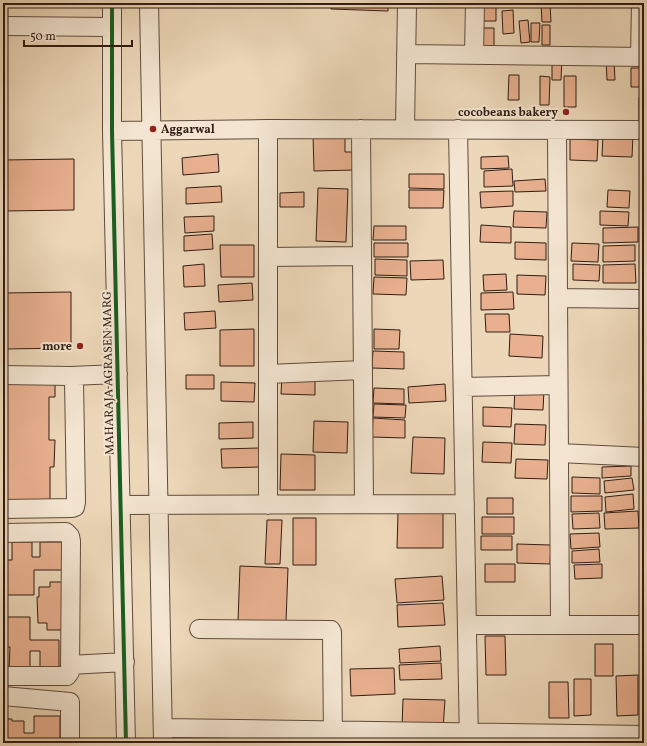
<svg xmlns="http://www.w3.org/2000/svg" width="647" height="746" viewBox="0 0 647 746" font-family="Vollkorn,serif">
  <rect width="100%" height="100%" fill="#ecd7b8"/>
  <filter id="stains"><feTurbulence type="fractalNoise" baseFrequency=".005" numOctaves="4"/><feColorMatrix values="0 0 0 0 .2 0 0 0 0 .09 0 0 0 0 .02 0 0 0 .5 -.17"/></filter>
  <radialGradient id="worn" r=".72"><stop offset=".6" stop-color="#630" stop-opacity="0"/><stop offset="1" stop-color="#630" stop-opacity=".3"/></radialGradient>
  <path fill="#e8b08f" stroke="#311d14" d="M331,3h57v8l-57,-2z
    M480,3h16v18h-16z
    M541,3h9l1,19h-9z
    M513,10l1,23 -11,1 -1,-23z
    M528,20l2,22 -9,1 -2,-22z
    M531,23h9l-1,19h-8z
    M542,25h8v20h-8z
    M480,28h14v24h-14z
    M552,57h10l-1,23h-9z
    M606,60h8l1,20h-8z
    M631,68h11l-1,19h-10z
    M509,75h10v25h-11z
    M540,76l10,1 -1,28h-9z
    M564,76h12v31h-12z
    M639,97l5,1v26h-5z
    M345,134v18h8l1,18 -40,1 -1,-36z
    M603,134l30,1 -1,22 -30,-1z
    M570,139l28,1 -1,21 -27,-1z
    M218,154l1,18 -36,3 -1,-17z
    M508,156l1,12 -28,1v-12z
    M74,159v51l-71,1v-51z
    M512,169l1,17 -29,1v-16z
    M409,174h35v15l-35,-1z
    M545,179l1,12 -31,1 -1,-11z
    M221,186l1,16 -36,2v-16z
    M318,188l30,1 -2,53 -30,-1z
    M409,190h35l-1,18h-34z
    M608,190l22,1 -1,17 -22,-1z
    M513,191v15l-32,2 -1,-16z
    M304,192v15h-24v-14z
    M514,211l33,1 -1,16 -33,-1z
    M600,211l29,1 -1,14 -28,-1z
    M214,216v15l-29,2 -1,-16z
    M481,225l30,2v16l-31,-1z
    M374,226h32v14h-33z
    M638,227v15l-35,1v-15z
    M212,234l1,15 -29,2v-15z
    M515,242l31,1v17l-31,-1z
    M374,243h34v14h-34z
    M572,243l27,1 -1,18 -27,-1z
    M220,245h34v32h-33z
    M635,245v16l-32,1v-16z
    M375,259l32,1v16l-32,-1z
    M443,260l1,19 -33,1 -1,-19z
    M204,264l1,22 -21,1 -1,-21z
    M573,264l27,1 -1,16 -26,-1z
    M635,264l1,19h-33v-18z
    M506,274l1,16 -23,1 -1,-16z
    M517,275l29,1 -1,19 -28,-1z
    M374,277l33,1 -1,17 -33,-1z
    M252,283l1,17 -34,2 -1,-17z
    M71,292v56l-68,1v-56z
    M513,292l1,17 -33,1v-17z
    M215,311l1,17 -31,2 -1,-17z
    M485,314h24l1,18h-24z
    M254,329v37h-34v-36z
    M374,329l26,1 -1,19h-25z
    M510,334l33,2 -1,22 -33,-2z
    M373,351l31,1v17l-32,-1z
    M186,375h28v14h-28z
    M282,375l33,1v19l-34,-1z
    M3,379h52v18h-6v43h6l-1,27h-4v36l-47,-1 1,-29h-1z
    M221,382l34,1 -1,19 -33,-1z
    M445,384l1,17 -37,2 -1,-16z
    M374,388l30,1v15l-31,-1z
    M515,388l29,2 -1,20 -29,-1z
    M374,404l32,1 -1,13 -32,-1z
    M483,407l29,1 -1,19 -28,-1z
    M373,418l32,2v18l-33,-1z
    M314,421l34,1 -1,31 -34,-1z
    M253,422v16l-34,1v-16z
    M515,424l31,1 -1,20 -31,-1z
    M413,437l32,1 -1,36 -33,-1z
    M483,442l29,1 -1,20 -29,-1z
    M259,448l1,19 -38,1 -1,-19z
    M281,454l34,1v35h-35z
    M516,459l32,1 -1,19 -32,-1z
    M631,466v10l-29,2v-11z
    M572,477l28,1v16l-28,-1z
    M632,478l2,12 -29,3 -1,-12z
    M633,494l1,15 -28,3 -1,-15z
    M571,496h31v15l-31,1z
    M487,498h26v16h-26z
    M638,511l1,17 -34,1 -1,-16z
    M398,512h45v36h-46z
    M599,513l1,15 -27,1 -1,-15z
    M482,517h32v17h-32z
    M293,518h23v47h-23z
    M267,520h15l-2,44h-15z
    M599,533l1,14 -29,2 -1,-15z
    M481,536h31v14h-31z
    M12,542h20v15h8v-15h26v28h-32v25h-27v-17l-4,-1v-17h9z
    M517,544l34,1 -1,19 -33,-1z
    M599,549l1,13 -28,1v-12z
    M485,564h30v18h-30z
    M602,564v14l-27,1 -1,-14z
    M240,566l48,2 -2,54 -48,-1z
    M442,576l2,24 -47,3 -2,-24z
    M50,582h14v48h-17v-7h-9l-1,-26h2v-10h11z
    M443,603l2,22 -47,2 -1,-22z
    M4,617h26v23h29v31h-19v-20h-10v20h-21l1,-24h-7z
    M485,636h20l1,39h-20z
    M595,644h18v32h-18z
    M440,646l1,15 -41,2 -1,-14z
    M441,663l1,16 -42,1 -1,-15z
    M394,668l1,26 -44,2 -1,-27z
    M638,675v40l-21,1 -1,-40z
    M574,679h17v36l-17,1z
    M549,682h19l1,36h-20z
    M403,699l42,1 -2,29 -41,-2z
    M34,716h26v27h-55v-3h-2v-21h9v2h12v12h10z"/>
  <g fill="none" stroke-linecap="round" stroke-linejoin="round">
    <defs>
      <path id="minor" d="M112,3v128l14,612
        M149,3l14,740
        M3,26l109,1
        M406,54l238,3
        M474,55l1,-52
        M640,57l1,-54
        M268,129v376
        M361,129l3,375
        M405,129l2,-126
        M458,129l11,614
        M557,130l3,495
        M112,131l156,-2 376,1
        M268,257l94,-1
        M558,298l86,1
        M268,374l95,-4
        M3,375l68,1 47,-2
        M463,387l95,-2
        M559,453l85,4
        M122,505l343,-1
        M3,509l69,-1 3,-1 1,-5 -2,-122 -3,-4
        M3,533l63,-1 4,4 1,5 -1,131 -3,4h-64
        M467,625h177
        M199,629l132,1 1,2 1,110
        M70,665l55,-3
        M3,696l67,6v41
        M163,728l481,7"/>
    </defs>
    <use href="#minor" stroke="#604c3d" stroke-width="20"/>
    <use href="#minor" stroke="#f3e5d1" stroke-width="18"/>
    <defs>
      <path id="cycleway" d="M112,3v128l14,612"/>
    </defs>
    <use href="#cycleway" stroke="#f3e5d1" stroke-width="6"/>
    <use href="#cycleway" stroke="#1b5e20" stroke-width="4"/>
  </g>
  <g fill="#8f2418" stroke="#f3e5d1" stroke-width="1.5">
    <circle cx="566" cy="112" r="4"/>
    <circle cx="153" cy="129" r="4"/>
    <circle cx="80" cy="346" r="4"/>
  </g>
  <g text-anchor="middle" stroke-width="4" stroke-linejoin="round" paint-order="stroke">
    <g font-size="12" font-weight="bold" fill="#311d14" stroke="#f3e5d1" text-anchor="end">
      <text x="558" y="116">cocobeans bakery</text>
      <text x="161" y="133" text-anchor="start">Aggarwal</text>
      <text x="72" y="350">more</text>
    </g>
    <g font-size="12" fill="#311d14" stroke="#f3e5d1">
      <text transform="translate(108 373) rotate(-91)" y="4">MAHARAJA AGRASEN MARG</text>
    </g>
  </g>
  <rect width="647" height="746" fill="none" stroke="#ecd7b8" stroke-width="16"/>
  <rect x="4" y="4" width="639" height="738" fill="none" stroke="#311d14" stroke-width="2"/>
  <rect x="8" y="8" width="631" height="730" fill="none" stroke="#311d14"/>
  <path d="M24 40v6h108v-6" fill="none" stroke="#311d14" stroke-width="2"/>
  <text x="30" y="40" font-size="12" fill="#311d14" stroke="#f3e5d1" stroke-width="3" paint-order="stroke">50 m</text>
  <rect width="100%" height="100%" filter="url(#stains)"/>
  <rect width="100%" height="100%" fill="url(#worn)"/>
</svg>
